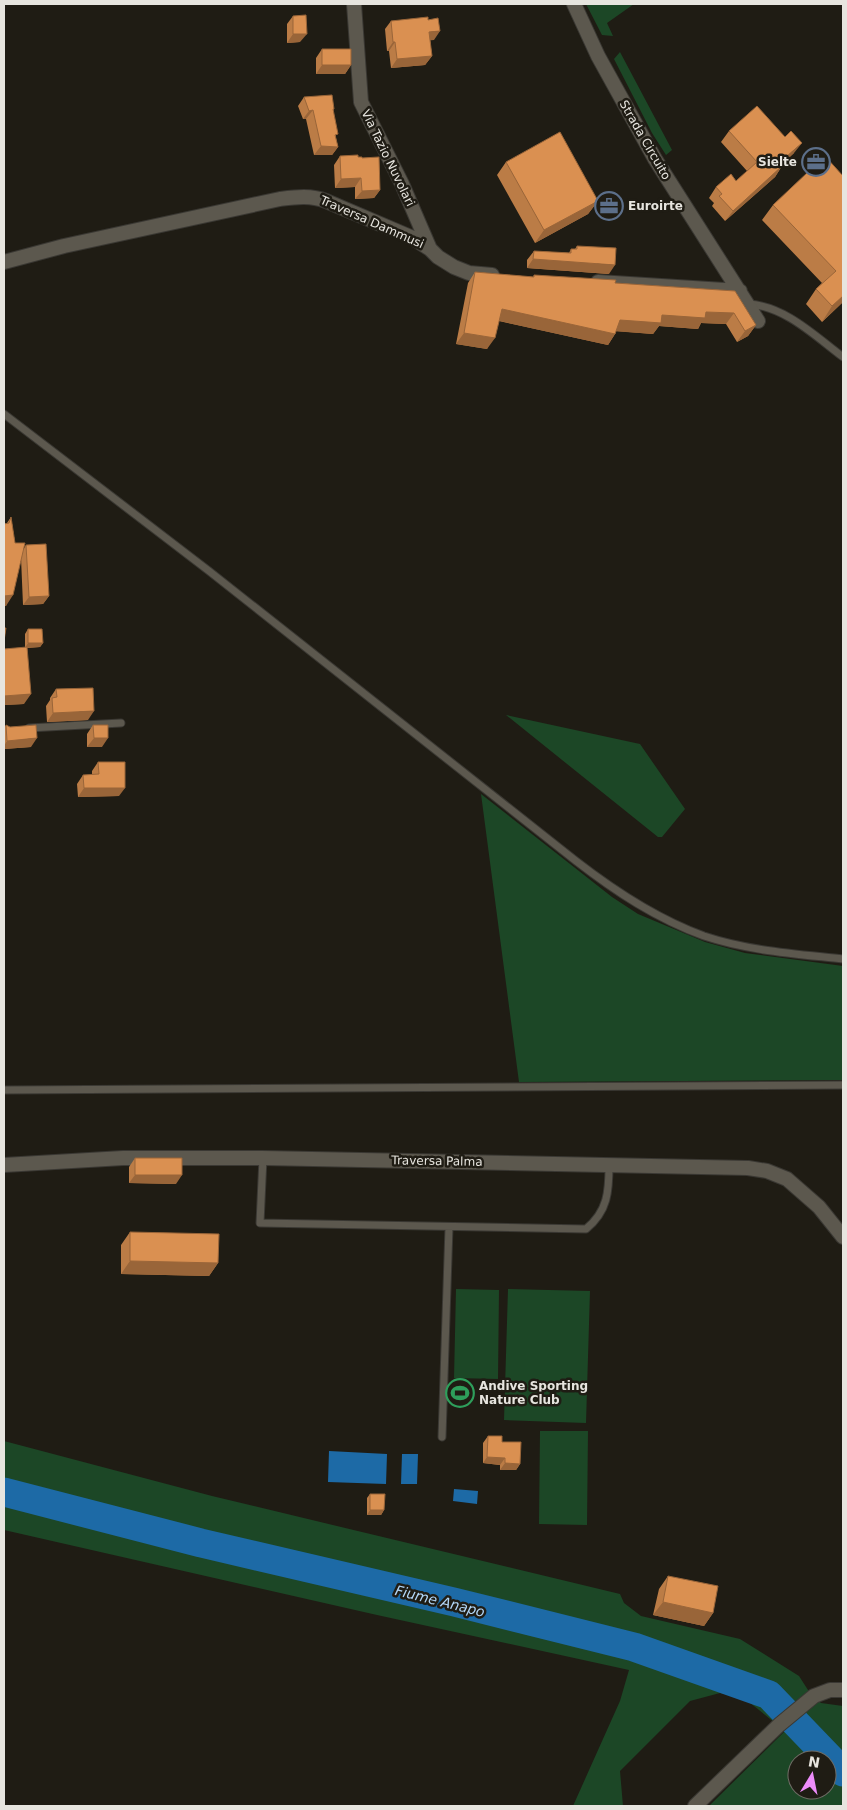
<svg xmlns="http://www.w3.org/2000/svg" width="847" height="1810" viewBox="0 0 847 1810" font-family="'DejaVu Sans',sans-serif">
  <rect width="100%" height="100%" fill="#1f1c14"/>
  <path fill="#1c4726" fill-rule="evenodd" d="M586,4h48l-27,19 6,13 -11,-1z
    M620,52l52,98 -6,5 -14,-22 -38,-74z
    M506,715l134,29 45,65 -23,28h-4z
    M481,794l131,103 26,17 67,28 40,11 98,13v114l-324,2z
    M456,1289l43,1 -1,89 -44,-1z
    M508,1289l82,2 -4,132 -82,-3z
    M540,1431h48l-1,94 -48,-1z
    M4,1441l208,55 408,98 4,9 17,13 99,23 59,37 9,14 13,13 22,3v100h-134l76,-75 -41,-33 -24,-5 -30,8 -70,70 3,35h-50l47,-105 9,-31 -252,-55 -373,-85zM797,1760h30v30h-30z"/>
  <path fill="#1d6aa6" d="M329,1451l58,3 -1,30 -58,-2z
    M402,1454h16l-1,30h-16z
    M454,1489l24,2 -1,13 -24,-3z"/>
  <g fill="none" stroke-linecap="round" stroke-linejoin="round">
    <path stroke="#1d6aa6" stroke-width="29" d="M4,1492l197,51 253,59 180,45 135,48 74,77"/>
    <defs>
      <path id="lane" d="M748,304c37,2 67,32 95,53
        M4,414l205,157 367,290c40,31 81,58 128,75 45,15 93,18 139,23
        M29,728l92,-5
        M4,1090l839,-5
        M263,1158l-3,65 326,6c22,-18 23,-38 23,-64
        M442,1437l7,-210"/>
      <path id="street" d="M354,4l7,98 41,82 28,65
        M574,4l24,52 57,103 103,162
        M4,262l60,-16 216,-47c16,-2 31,-4 46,2l87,37 17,11 8,8 16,10 15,6 23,2
        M598,282l142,9
        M4,1165l119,-7h140l485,10 19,3 20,8 32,28 24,30
        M695,1806l84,-81 35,-29 16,-6h13"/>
    </defs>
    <use href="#lane" stroke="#3a3833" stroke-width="9"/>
    <use href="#street" stroke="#3a3833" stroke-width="16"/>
    <use href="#lane" stroke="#5c584e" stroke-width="7"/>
    <use href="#street" stroke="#5c584e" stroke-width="14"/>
  </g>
  <path fill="#bb7c46" d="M293,16l7,26 -13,1v-19z
    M391,21l43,19h-4l2,16 -7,9 -34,3 -2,-17h-2l-2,-22z
    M322,49l29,16 -6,9h-29v-16z
    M304,97l30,12 -1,1 3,28 2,9 -6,8h-18l-8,-36h-3l-5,-13z
    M729,131l65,22 -13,12 1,1 -7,11 -50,44 -13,-15 2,-3 -5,-5 7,-11 20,-6 11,-10 -26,-29z
    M340,156l22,2 18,32 -6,8 -19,1v-12l-20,1 -1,-23z
    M506,162l92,39 -10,13 -53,29 -38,-68z
    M843,176v126l-21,20 -16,-18 10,-15 6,-6 -60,-63 11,-15z
    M577,246l32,28 -82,-6v-8l7,-9 35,2 2,-4h4z
    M475,272l58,5 1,-2 81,8 120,8 21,34 -8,11 -11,6 -11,-18 -25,-1 -3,6 -39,-3 -6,8 -37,-3 -1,3 -7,11 -109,-24 -12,28 -31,-5 12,-61z
    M11,517l4,26 8,7 3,-5 23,51 -6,8 -20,1 -2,-47 -15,48h-2v-87v5l3,-1z
    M28,629l15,14 -3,4 -13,1 -3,56 -20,1v-56l21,-1v-14z
    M56,689l32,31 -41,2 -1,-16 4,-6v-2z
    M6,725l25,22 -27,2v-21z
    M93,725l9,22h-15v-13z
    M98,762l21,34 -41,1 -1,-13 6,-9h9v-4z
    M135,1158l41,26 -47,-1v-16z
    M130,1232l88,31 -9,13 -88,-2v-29z
    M488,1436l14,6 18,22 -4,6h-16v-5l-17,-2v-20z
    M370,1494l14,16 -3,5h-14v-17z
    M668,1576l45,37 -9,13 -51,-11 6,-26z"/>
  <path fill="#996539" d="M440,31l-6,9 -11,1 6,-9z
    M293,34h14l-7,8 -13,1z
    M393,42h2l-6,9h-2z
    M432,56l-7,9 -34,3 6,-9z
    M322,65h29l-6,9h-29z
    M313,110l-7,9h-3l6,-8z
    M802,143l-8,10 -22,21 7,-11z
    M321,146l17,1 -6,8h-18z
    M782,166l-7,11 -50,44 8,-10z
    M361,178l-6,9 -20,1 6,-9z
    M380,190l-6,8 -19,1 7,-8z
    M598,201l-10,13 -53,29 9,-13z
    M533,259l82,6 -6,9 -82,-6z
    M843,296v6l-21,20 10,-16z
    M502,309l113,25 -7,11 -113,-25z
    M706,312l28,1 -8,11 -25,-1 -3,6 -39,-3 -6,8 -41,-3 8,-11 42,-5z
    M756,325l-8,11 -11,6 8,-11z
    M464,333l31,5 -8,11 -31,-5z
    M13,595l-7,11h-2v-10z
    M49,596l-6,8 -20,1 6,-8z
    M28,643h15l-3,4 -15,1z
    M31,694l-7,10 -20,1v-9z
    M94,711l-6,9 -41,2 6,-9z
    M37,738l-6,9 -27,2v-3l3,-5z
    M94,738h14l-6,9h-15z
    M84,788h41l-6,8 -41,1z
    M135,1175h47l-6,9 -47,-1z
    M130,1261l88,2 -9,13 -88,-2z
    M487,1457l18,1 -5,7 -17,-2z
    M505,1463l15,1 -4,6h-16z
    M370,1510h14l-3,5h-14z
    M663,1602l50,11 -9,13 -51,-11z"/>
  <path fill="#da9051" stroke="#996539" d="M306,15l1,19h-14v-18z
    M428,17v3l10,-2 2,13 -11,1 3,24 -35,3 -2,-17h-2l-2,-21z
    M322,49h29v16h-29z
    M332,95l2,14h-1l5,25 -3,1 3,12 -17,-1 -8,-36 -4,1 -5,-14z
    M757,106l28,31 6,-6 11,12 -23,20 3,3 -49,45 -14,-15 3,-2 -6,-7 15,-13 5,7 21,-19 -28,-31z
    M560,132l38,69 -54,29 -38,-68z
    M358,155v2h4v1l17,-1 1,33 -18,1 -1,-13 -20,1 -1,-23z
    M825,156l18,20v120l-11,10 -16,-17 20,-18 -63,-66z
    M577,246l39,2 -1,17 -82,-6 1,-8 37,2v-4h6z
    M475,272l59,5v-2l82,5 -1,3 120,8 21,34 -11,6 -11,-18 -28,-1 -1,6 -43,-3 -1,8 -41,-3 -5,14 -113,-25 -7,29 -31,-5z
    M11,517l4,26h10l-12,52 -9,1v2v-79v5l5,-1z
    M46,544l3,52 -20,1 -3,-52z
    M4,628h2l-2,13z
    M28,629h14l1,14h-15z
    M27,647l4,47 -27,2v-47z
    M93,688l1,23 -41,2 -1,-15 5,-1 -1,-8z
    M6,725l4,2 26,-2 1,13 -30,3z
    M93,725h15v13h-14z
    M98,762h27v26h-41l-1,-13 16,-1z
    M135,1158h47v17h-47z
    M130,1232l89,2 -1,29 -88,-2z
    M488,1436h14v6h19l-1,22 -15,-1v-5l-18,-1z
    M370,1494h15l-1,16h-14z
    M668,1576l50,10 -5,27 -50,-11z"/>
  <defs>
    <symbol id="office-ring" viewBox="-11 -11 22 22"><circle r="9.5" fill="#1f1c14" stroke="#5c6f8a" stroke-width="1.5"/><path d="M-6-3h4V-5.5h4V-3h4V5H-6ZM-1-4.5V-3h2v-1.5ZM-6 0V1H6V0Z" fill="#5c6f8a"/></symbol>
    <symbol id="stadium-ring" viewBox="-11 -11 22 22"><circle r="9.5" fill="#1f1c14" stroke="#2e9e5b" stroke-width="1.5"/><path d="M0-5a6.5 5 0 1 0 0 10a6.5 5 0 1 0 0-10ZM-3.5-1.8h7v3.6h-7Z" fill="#2e9e5b"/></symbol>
  </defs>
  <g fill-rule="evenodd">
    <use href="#office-ring" x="800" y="146" width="32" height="32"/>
    <use href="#office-ring" x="593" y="190" width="32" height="32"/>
    <use href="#stadium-ring" x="444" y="1377" width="32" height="32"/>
  </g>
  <g text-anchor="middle" stroke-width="5" stroke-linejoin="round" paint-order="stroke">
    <g font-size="12" fill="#e7e5df" stroke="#1f1c14">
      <text transform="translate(645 140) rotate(60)" y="4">Strada Circuito</text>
      <text transform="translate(388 158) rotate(64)" y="4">Via Tazio Nuvolari</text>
      <text transform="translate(372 222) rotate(24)" y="4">Traversa Dammusi</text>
      <text transform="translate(437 1161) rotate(1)" y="4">Traversa Palma</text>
    </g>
    <g font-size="12" font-weight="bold" fill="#e7e5df" stroke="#1f1c14" text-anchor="start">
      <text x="797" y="166" text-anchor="end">Sielte</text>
      <text x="628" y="210">Euroirte</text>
      <text x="479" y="1390">Andive Sporting<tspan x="479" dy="14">Nature Club</tspan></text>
    </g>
    <g font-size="14" font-style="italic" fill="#b2d6f7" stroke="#1f1c14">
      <text transform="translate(440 1601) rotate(14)" y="5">Fiume Anapo</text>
    </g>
  </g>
  <rect width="847" height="1810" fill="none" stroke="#e7e5df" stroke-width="10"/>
  <g transform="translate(812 1775) rotate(10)"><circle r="24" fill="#1f1c14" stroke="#6f6c65"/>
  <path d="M0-4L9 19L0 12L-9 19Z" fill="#ed8cfa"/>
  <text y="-8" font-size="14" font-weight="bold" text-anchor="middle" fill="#e7e5df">N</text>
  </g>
</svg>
